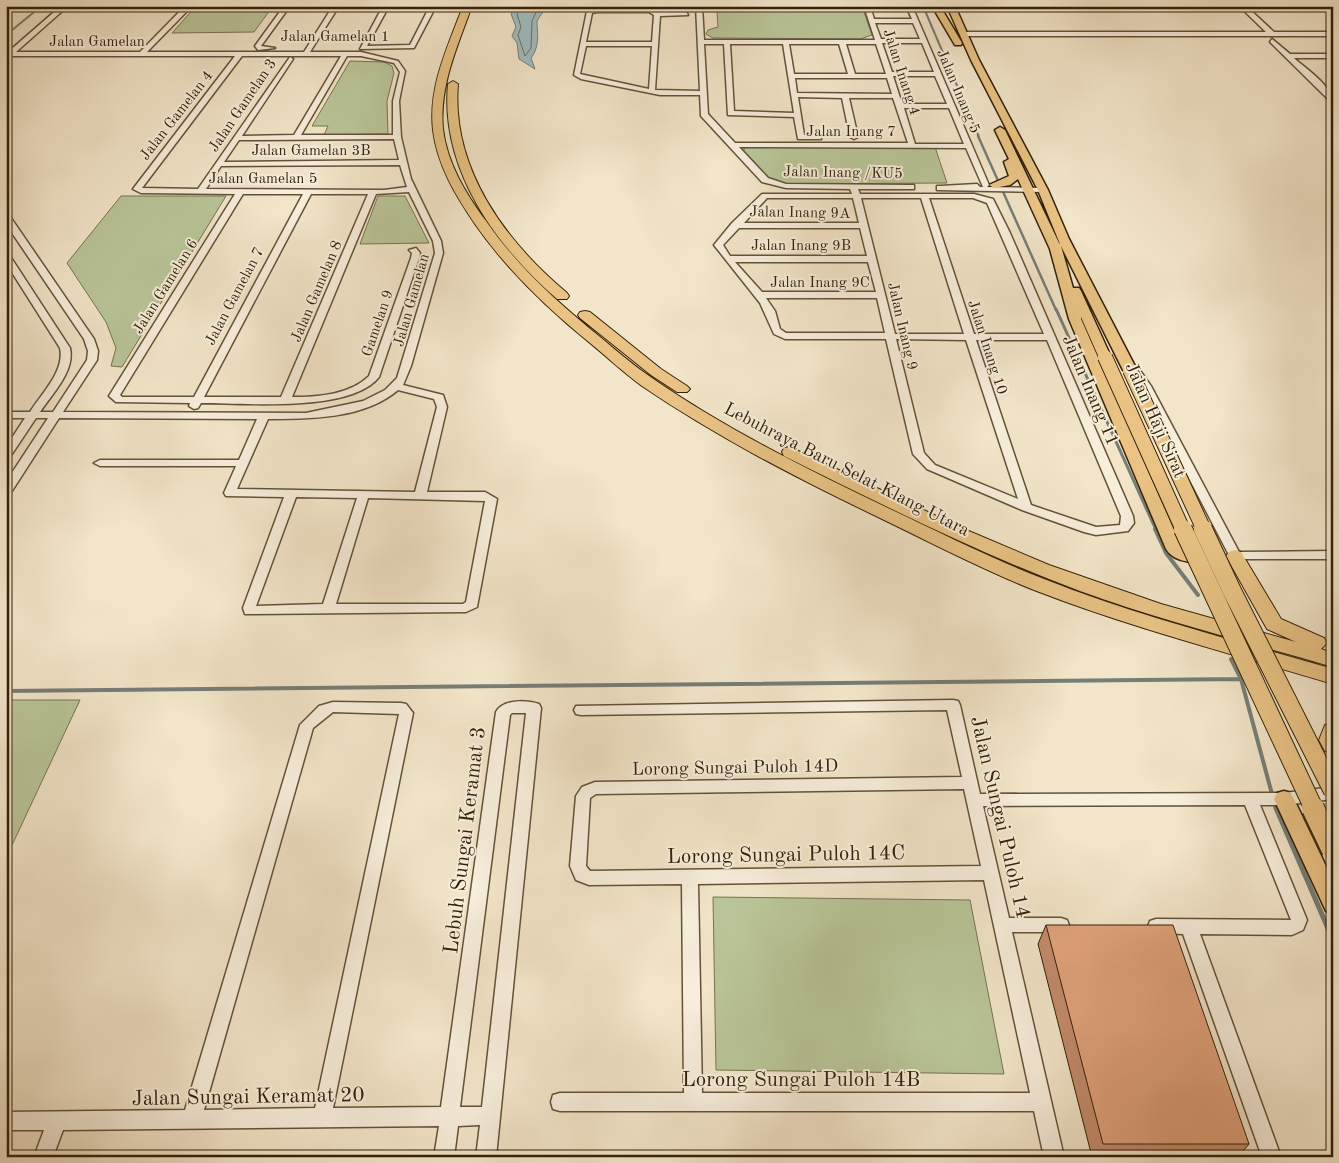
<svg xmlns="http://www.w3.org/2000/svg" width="1339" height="1163" viewBox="0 0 1339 1163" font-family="'Old Standard TT',serif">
  <rect width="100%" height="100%" fill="#f2e5c9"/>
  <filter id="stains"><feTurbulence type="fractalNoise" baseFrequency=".004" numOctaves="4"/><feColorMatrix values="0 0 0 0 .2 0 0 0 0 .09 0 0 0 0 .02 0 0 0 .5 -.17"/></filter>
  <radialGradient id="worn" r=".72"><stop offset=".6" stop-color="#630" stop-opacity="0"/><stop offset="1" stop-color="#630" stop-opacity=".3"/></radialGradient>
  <path fill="#b9c598" stroke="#767350" d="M196,6h77l-19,26 -82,1z
    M704,6h158l10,29 -12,4 -147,-1 -7,-4 2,-4 10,-3 -1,-15z
    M350,61l34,1 8,4 2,7 -7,28 1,33 -64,1 4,-9h-16z
    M935,147l12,36 -163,1 -14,-5 -26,-28v-3l5,-1z
    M121,196h105l-104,171 -11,-1 5,-18 -10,-26 -39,-59z
    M378,196h27l24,47 -69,1z
    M6,700h74l-74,158z
    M713,897l257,3 34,174 -288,-4z"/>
  <path fill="#a1bcc1" stroke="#757e77" d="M516,6l28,1v3c-1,4 -8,9 -7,14 1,11 2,24 -6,34l4,11 -16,-10 -2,-16 -5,-7 4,-9 -5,-13z"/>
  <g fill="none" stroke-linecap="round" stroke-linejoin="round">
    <path stroke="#6a6e64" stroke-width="1" d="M519,6l-2,8 4,13 -3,8 7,21 6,-8 1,-27 7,-15"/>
    <path stroke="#757e77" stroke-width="2" d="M923,6l56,131
      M6,35l33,-27"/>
    <path stroke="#757e77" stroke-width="2.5" d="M978,136l78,174"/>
    <path stroke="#757e77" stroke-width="3" d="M1056,309l100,221"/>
    <path stroke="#757e77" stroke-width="4" d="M1155,529l11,24 32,42
      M1231,659l10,20
      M6,691l1235,-12 35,130"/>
    <path stroke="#757e77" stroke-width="5" d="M1276,808l57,132"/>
    <defs>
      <path id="minor" d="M61,6h7l-52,46h124l45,-46h7l-45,46h157l29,-46h6l-29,46h51l37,9 7,10 -6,30 2,36 10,42 30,62 2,12 -32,113 -8,19 40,10 4,12 -20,85h58l12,7 -20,108 -11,5 -221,2 -2,-6 41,-111 -58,-1 -2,-3 12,-27h-136l-6,-3 6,-3h139l18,-41 -198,-1 -49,76 -4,1v-13l42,-64h-12l-26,39 -4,1v-11l19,-29h-19v-6h24c12,-19 35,-41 30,-64l-54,-85v-10l4,3 60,92c5,23 -17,45 -30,64h13l34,-52 1,-9 -4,-12 -78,-115v-9h3l85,124 4,12 -1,9 -34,52 243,1 57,-12 22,-11 12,-12 38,-125 -2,-12 -24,-49 -33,2 -84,203c25,0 58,-2 77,-21l42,-118 1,-5 -3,-3 7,-2 4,5 -1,5 -40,119c-28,36 -135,26 -178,26l-3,5 -4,1 -5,-3 1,-3 -74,-1 -7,-6 126,-202 -94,-1 -8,-4 102,-133h-224l-5,3 1,-6zM242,56h99l-47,79 -52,1 51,-77 -3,-2 -92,132 -56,-1zM347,56h14l33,7 6,9 -7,29v34h-92zM394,139l5,21 -175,2 15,-22zM400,165l7,22 -23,3 -178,-1 15,-23zM243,194h60l-109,203h-72l-2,-2zM311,194h57l-87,203h-77zM398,390l36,9 3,8 -22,85 -178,-3 31,-70c42,0 96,0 130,-29zM296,497l61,1 -34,106 -67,2zM368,498l117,3 -19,101 -3,2h-127z
        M284,6h6l-29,40 14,2 -17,2 -3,-4z
        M383,6h6l-22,40 43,-1 20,-39h6l-22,42 -54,1z
        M696,6h6l2,34h171l-11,-34h6l4,13h38l-6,-13h6l77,179 -2,2 56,1 4,2 -1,2 -109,-2v-4h3l37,-2 3,3h3l-17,-39 -227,-1 29,31 18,6 125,1h3v4h-56l2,5h114l19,5 17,34 123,283 1,7 -6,8 -32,4 -12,-3 -62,-22 -95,-41 -14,-15 -27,-115h-101l-11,-5 -14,-31 -46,-58 18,-22 30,-29h90l-2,-5 -64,-1 -24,-6 -61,-66 -1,-21h-40l-79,-16 -7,-4 13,-64c33,-8 66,1 99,1l2,3 -28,1 -5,74 45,1zM598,12h51l5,3 -2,27h-66l6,-29zM875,23h38l7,16h-39zM882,43h40l12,29h-42zM704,44h20l4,71 66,2 4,22h23v-4h-17l-6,-38 44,1 8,39 4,2 4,-2 -9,-39h44l15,45h-173l-27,-29zM730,44h53l11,69 -60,-2zM789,44h50l9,30h-54zM846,44h30l10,30h-31zM586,46h66l-3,43 -69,-15zM893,76h42l12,28h-45zM795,78h92l5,16 -95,-1zM904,108h45l15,36h-49zM767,198h86l6,25h-115zM861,198h60l43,136h-69zM929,198h44l14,5 57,131h-70zM739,228h121l7,28h-137l-7,-11zM735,262h133l8,30h-114zM766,298h111l8,35h-99l-6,-4 -5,-18zM896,339l70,1 52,159 -83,-34 -11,-12zM976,340h71l74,176 -1,9 -24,2 -65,-22z
        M1239,6h7l28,26h59v4h-368l-3,-2 3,-2h301z
        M1272,39l18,15h43v4h-39c12,11 39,28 39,46l-63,-62z
        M1133,365l4,1 14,20 88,166 94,-1v8h-102l-90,-173 -13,-18z
        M953,700l5,1 2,4 20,89 304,-1 49,-6v12l-49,6h-24l47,115 -4,10 -11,5 -92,-1 81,223h-19l-79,-223 -27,-1 -6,-2 -2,-5 2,-5 6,-2 135,1 -46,-115 -262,1 26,112h52l6,2 2,5 -2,5 -6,2h-49l52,225h-20l-10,-46h-474l-7,-2 -2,-7 2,-7 7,-2h124l-2,-209 -93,1 -13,-5 -6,-14 6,-70 6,-9 13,-5 367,-5 -15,-67 -366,5 -5,-1 -2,-4 2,-4zM964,789l17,77 -391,5 -4,-5 4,-68 6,-4zM984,880l46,213h-328l-4,-209z
        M333,702l68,1 5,1 7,9 -80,395 108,-1 55,-395c7,-13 31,-12 43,-8l2,4 -45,449h-20l4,-32 -22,1 -4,31h-20l5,-31 -376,4 -10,27h-19l10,-27h-38v-18l179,-2 115,-385 19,-19zM333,712l66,2 -84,394 -111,2 109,-382zM512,713h14l-44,394h-22l50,-392z"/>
      <path id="major" d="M932,6h8l22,37 -1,2h-6z
        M947,6h8l24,54 69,130 21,49 68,131 -7,4 -7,-4 -62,-124 12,42h6l2,3 30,66 -1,3h-10l-19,-43v2l100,227 6,5 27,1 2,4 -2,4c-15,4 -39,4 -48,-11l-97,-230 -19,-70 -32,-70 -8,6 -16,3 -5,-3 20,-9 -5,-14 5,-3 -14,-29 5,-3 5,3 54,113 1,1 -22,-54 -67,-130z
        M1284,791l7,2 42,88v32l-7,-2 -52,-112 3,-6z"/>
      <path id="highway" d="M463,6h9c-14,39 -33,80 -29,123 4,34 23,65 43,92 31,45 71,81 114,116 17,14 34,29 52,41 75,52 157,92 238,131 51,24 102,50 154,70 94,37 192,62 289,90v15c-100,-30 -201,-56 -299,-94 -53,-21 -104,-48 -156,-73 -81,-39 -161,-80 -236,-131 -18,-13 -35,-29 -52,-43 -43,-35 -83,-73 -115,-119 -19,-28 -38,-59 -42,-94 -5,-43 15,-84 30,-124z
        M453,81l5,3c-7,84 47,157 109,209l2,3 -2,3h-10c-62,-54 -117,-130 -109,-215z
        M585,311l5,1 71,57 26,17 3,3 -3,3h-10l-26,-17 -71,-57 -2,-3 2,-3z
        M790,447l174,82 85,36 112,39 135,38 -29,-13 -41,-73 3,-4 6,-2 6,2 40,67 43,19 3,5 -6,6 12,4v14c-85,-25 -171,-46 -253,-76 -102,-38 -199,-87 -296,-135l-2,-4 2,-4z
        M1333,723v30l-8,-2 -6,-11 6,-15z"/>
    </defs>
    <use href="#minor" stroke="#635238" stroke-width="3"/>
    <use href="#major" stroke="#332107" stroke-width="3"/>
    <use href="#highway" stroke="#332107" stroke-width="2"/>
    <use href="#minor" fill="#f7eedc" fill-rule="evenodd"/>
    <use href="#major" fill="#e9c284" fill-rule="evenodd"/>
    <use href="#highway" fill="#e9c284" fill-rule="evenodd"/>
    <defs>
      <path id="major-bridge-far2" d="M1105,357l78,173
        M1130,370l74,160"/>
      <path id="major-bridge-far1" d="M1183,529l131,280
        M1203,529l29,62 101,200"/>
      <path id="major-bridge" d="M1313,808l20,42"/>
    </defs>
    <use href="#major-bridge-far2" stroke="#332107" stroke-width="16" stroke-linecap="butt"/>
    <use href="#major-bridge-far1" stroke="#332107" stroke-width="20" stroke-linecap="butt"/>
    <use href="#major-bridge" stroke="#332107" stroke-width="24" stroke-linecap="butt"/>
    <use href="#major-bridge-far2" stroke="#e9c284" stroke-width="14"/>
    <use href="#major-bridge-far1" stroke="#e9c284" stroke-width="18"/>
    <use href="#major-bridge" stroke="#e9c284" stroke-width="22"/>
  </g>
  <path fill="#c28b6b" stroke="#332107" d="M1046,925l203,219 -11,13h-146l-54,-213z"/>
  <path fill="#e1a27c" stroke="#332107" d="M1046,925h127l76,219h-146z"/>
  <g text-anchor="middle" stroke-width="4" stroke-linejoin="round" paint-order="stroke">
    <g font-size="15" fill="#332107" stroke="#f7eedc">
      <text x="335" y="41">Jalan Gamelan 1</text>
      <text x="97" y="46">Jalan Gamelan</text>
      <text transform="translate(902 72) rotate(72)" y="5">Jalan Inang 4</text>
      <text transform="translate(959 91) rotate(67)" y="5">Jalan Inang 5</text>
      <text transform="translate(242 105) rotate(-56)" y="5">Jalan Gamelan 3</text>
      <text transform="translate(176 115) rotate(-52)" y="5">Jalan Gamelan 4</text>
      <text x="851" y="136">Jalan Inang 7</text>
      <text x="311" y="155">Jalan Gamelan 3B</text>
      <text transform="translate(843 172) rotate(1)" y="5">Jalan Inang /KU5</text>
      <text x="263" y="183">Jalan Gamelan 5</text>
      <text transform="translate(800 212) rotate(1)" y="5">Jalan Inang 9A</text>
      <text x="801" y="250">Jalan Inang 9B</text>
      <text x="820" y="287">Jalan Inang 9C</text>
      <text transform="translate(165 286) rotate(-58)" y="5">Jalan Gamelan 6</text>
      <text transform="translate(316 291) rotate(-67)" y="5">Jalan Gamelan 8</text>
      <text transform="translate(234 296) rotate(-62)" y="5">Jalan Gamelan 7</text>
      <text transform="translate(411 300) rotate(-74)" y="5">Jalan Gamelan</text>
      <text transform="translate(377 323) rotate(-71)" y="5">Gamelan 9</text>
      <text transform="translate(903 326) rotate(77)" y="5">Jalan Inang 9</text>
      <text transform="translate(988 347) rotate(72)" y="5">Jalan Inang 10</text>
    </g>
    <g font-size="18" fill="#332107" stroke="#f7eedc">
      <text transform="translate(1091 390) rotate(67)" y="6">Jalan Inang 11</text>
      <text transform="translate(1156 420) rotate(66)" y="6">Jalan Haji Sirat</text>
      <text transform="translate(847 469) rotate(27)" y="6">Lebuhraya Baru Selat Klang Utara</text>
      <text transform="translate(735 767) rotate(-1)" y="6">Lorong Sungai Puloh 14D</text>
    </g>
    <g font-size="21" fill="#332107" stroke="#f7eedc">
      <text transform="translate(1001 817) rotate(77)" y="7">Jalan Sungai Puloh 14</text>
      <text transform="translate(464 840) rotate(-83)" y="7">Lebuh Sungai Keramat 3</text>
      <text transform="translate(786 854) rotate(-1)" y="7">Lorong Sungai Puloh 14C</text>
      <text x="801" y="1086">Lorong Sungai Puloh 14B</text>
      <text transform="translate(248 1096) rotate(-1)" y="7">Jalan Sungai Keramat 20</text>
    </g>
  </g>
  <rect width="1339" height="1163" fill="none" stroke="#f2e5c9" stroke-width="25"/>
  <rect x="8" y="8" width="1324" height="1148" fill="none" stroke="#332107" stroke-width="2.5"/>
  <rect x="12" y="12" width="1314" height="1138" fill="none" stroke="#332107"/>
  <rect width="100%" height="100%" filter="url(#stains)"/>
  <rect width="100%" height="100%" fill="url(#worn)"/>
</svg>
